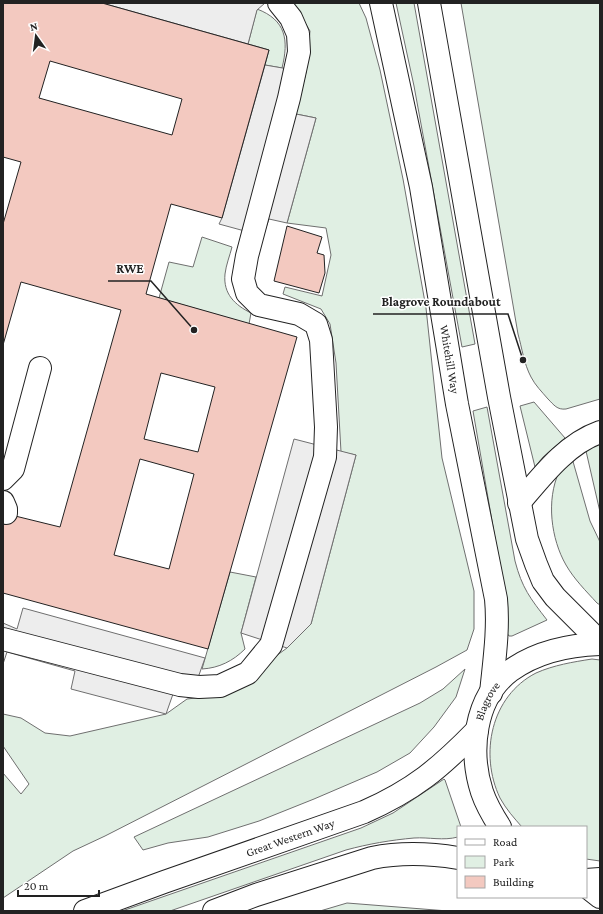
<svg xmlns="http://www.w3.org/2000/svg" width="603" height="914" viewBox="0 0 603 914" font-family="'Crimson Pro',serif">
  <rect width="100%" height="100%" fill="#fff"/>
  <path fill="#e0efe3" stroke="#6f6f6f" d="M293,3h66l7,15 14,52 23,109 23,129 16,150 32,133v38l-7,21 -31,17 -331,169 -32,15 -70,47v-125l18,21 8,-10 -26,-38v-32l18,4 24,15 25,3 96,-22 21,-15 25,-3 46,-27 29,-21 24,-24 45,-169 -15,-3 -5,-89 -6,-39 -9,-15 -38,-15 2,-7 37,9 9,-41 -5,-27 -39,-5 29,-105 -20,-4 10,-42 4,-41z
    M396,3h18l61,341 -13,3 -48,-261z
    M461,3h139v396l-34,10c-9,1 -12,-4 -18,-10 -6,-7 -13,-14 -17,-22 -7,-13 -9,-29 -13,-43z
    M257,9c29,11 32,31 25,59l-17,-3 4,-15 -21,-6z
    M202,237l30,10c-2,8 -6,18 -7,27 -2,20 10,31 26,39l-2,11 -90,-26 10,-36 24,5z
    M534,402l31,36 -22,19 -8,10 -15,-61z
    M487,407l28,154c7,27 15,37 32,59l-35,16h-3l-2,-3 -6,-60 -28,-162z
    M600,440v72l-14,-61z
    M572,458l18,63 10,21v63l-3,-2c-11,-12 -23,-24 -31,-38 -15,-26 -20,-65 -7,-93 3,-5 9,-9 13,-14z
    M230,572l26,5 -15,56 4,16c-12,12 -26,19 -43,20z
    M592,659l8,1v201l-14,-2v-32h-64c-8,-9 -16,-18 -22,-29 -21,-44 -9,-102 36,-125 18,-8 37,-11 56,-14z
    M465,669l-9,28 -22,30 -24,26 -33,19 -63,27 -55,22 -51,16 -40,6 -25,7 -9,-13 286,-134 23,-14z
    M444,779l1,1 16,47h-3v10c-15,4 -29,0 -44,1 -23,2 -46,6 -68,12l-176,61h-48l239,-83 32,-15z
    M347,903l101,8h-128z"/>
  <path fill="#ededed" stroke="#6f6f6f" d="M102,3h163l-8,7 -9,34z
    M265,65l41,7 -10,42 20,4 -29,105 -18,-4 -6,17 -44,-12 3,-6z
    M294,439l62,16 -45,169 -24,24 -46,-15z
    M23,608l182,50 -6,17 -26,19 -7,20 -95,-25 4,-18 -68,-19 -4,12v-41l14,6z"/>
  <path fill="#f3c9c0" stroke="#222" fill-rule="evenodd" d="M3,3h99l167,47 -47,168 -51,-14 -25,90 151,43 -89,312 -205,-56v-80l57,14 61,-217 -100,-28 -18,63v-121l18,-62 -18,-5zM50,61l132,38 -10,36 -133,-37zM161,373l54,14 -17,65 -54,-13zM140,459l54,15 -25,95 -55,-14z
    M287,226l35,11 -5,16 7,2 1,18 -6,20 -45,-12z"/>
  <g fill="none" stroke-linecap="round" stroke-linejoin="round">
    <defs>
      <path id="minor" d="M3,479l10,-10 27,-101
        M3,502l3,7v4
        M519,503c23,-27 47,-59 81,-71
        M3,639l177,46 19,2 21,-1 28,-13 23,-28 54,-188 1,-30 -5,-87 -5,-16 -17,-10 -40,-9 -12,-12 -4,-14 4,-23 42,-158 10,-46 -1,-18 -7,-16 -12,-15
        M586,886l14,11"/>
      <g id="major">
        <path id="s1" d="M381,3l40,184 36,217 39,195c3,31 -2,63 -5,94"/>
        <path d="M429,3l70,394 28,142 9,25 7,17 12,16 45,45"/>
        <path id="s2" d="M500,827c-7,-11 -14,-23 -18,-35 -13,-40 -8,-94 28,-121 26,-19 59,-26 90,-27"/>
        <path d="M586,880l14,-1"/>
        <path id="s3" d="M85,911l79,-29 200,-70c50,-22 76,-44 113,-82"/>
        <path d="M214,911l42,-16 116,-37c30,-6 56,-5 86,0"/>
      </g>
    </defs>
    <use href="#minor" stroke="#222" stroke-width="24"/>
    <use href="#major" stroke="#222" stroke-width="24"/>
    <use href="#minor" stroke="#fff" stroke-width="22"/>
    <use href="#major" stroke="#fff" stroke-width="22"/>
  </g>
  <g text-anchor="middle" stroke-width="3" stroke-linejoin="round" paint-order="stroke">
    <g font-size="12" fill="#222" stroke="#fff">
      <text dy="4" stroke="none"><textPath href="#s1" startOffset="363">Whitehill Way</textPath></text>
      <text dy="4" stroke="none"><textPath href="#s2" startOffset="133">Blagrove</textPath></text>
      <text dy="4" stroke="none"><textPath href="#s3" startOffset="218">Great Western Way</textPath></text>
    </g>
  </g>
  <path fill="none" stroke="#222" stroke-width="1.5" d="M194 330L151 281H108M523 360L508 314H373"/>
  <g fill="#222" stroke="#fff" stroke-width="1.5">
    <circle cx="194" cy="330" r="4"/>
    <circle cx="523" cy="360" r="4"/>
  </g>
  <g font-size="13" text-anchor="middle" font-weight="bold" fill="#222" stroke="#fff" stroke-width="3" stroke-linejoin="round" paint-order="stroke">
    <text x="130" y="273">RWE</text>
    <text x="441" y="306">Blagrove Roundabout</text>
  </g>
  <rect width="603" height="914" fill="none" stroke="#222222" stroke-width="8"/>
  <rect x="457" y="826" width="130" height="72" fill="#ffffff" stroke="#a7a7a7"/>
  <rect x="465" y="839" width="20" height="6" fill="#ffffff" stroke="#a7a7a7"/>
  <text x="493" y="846" font-size="12" fill="#222222">Road</text>
  <rect x="465" y="856" width="20" height="12" fill="#e0efe3" stroke="#a7a7a7"/>
  <text x="493" y="866" font-size="12" fill="#222222">Park</text>
  <rect x="465" y="876" width="20" height="12" fill="#f3c9c0" stroke="#a7a7a7"/>
  <text x="493" y="886" font-size="12" fill="#222222">Building</text>
  <g transform="translate(36 36) rotate(346)" stroke="#ffffff" stroke-width="3" paint-order="stroke">
  <path d="M0-3L7 15L0 10L-7 15Z" fill="#222222"/>
  <text y="-6" font-size="11" font-weight="bold" text-anchor="middle" fill="#222222">N</text>
  </g>
  <path d="M18 890v6h81v-6" fill="none" stroke="#222222" stroke-width="2"/>
  <text x="24" y="890" font-size="12" fill="#222222" stroke="#ffffff" stroke-width="3" paint-order="stroke">20 m</text>
</svg>
